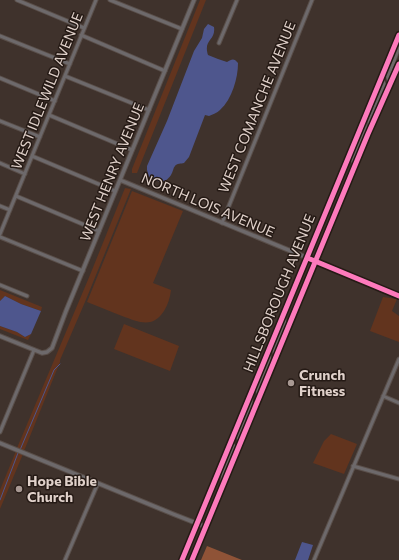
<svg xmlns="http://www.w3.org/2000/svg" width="399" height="560" viewBox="0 0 399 560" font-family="Commissioner,sans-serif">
  <rect width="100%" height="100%" fill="#3f322c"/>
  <path fill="#62341e" d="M200,0h6l-69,173h-5v-4z
    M125,188l6,1 -46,113 -25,58v2l-36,89 -7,-3 73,-173z
    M132,191l51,20 -30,72 18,7c-1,8 -3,14 -7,21 -12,18 -25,11 -42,5 -12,-5 -23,-9 -35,-14z
    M0,290l42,17 -1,4 -20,-7 -16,-8 -5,5z
    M383,297l14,2 -5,12 7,5v26l-29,-11z
    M124,324l55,22 -9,25 -56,-22z
    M0,326l17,6 8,5 6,-3 -3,6 -28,-11z
    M331,434l26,10 -13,30 -31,-11 11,-22z
    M16,451l7,3 -23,55v-19z"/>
  <path fill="#8f5337" d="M207,546l35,14h-41z"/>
  <path fill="#4e568d" d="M208,24l6,3c2,14 -11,12 -6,28l10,4 9,3c5,-3 7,-4 11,1 0,15 -6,36 -18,47 -3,3 -7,4 -11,6l-4,-1 -16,42 -5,6c-3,1 -7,0 -9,3 -2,2 -2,6 -4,9 -7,10 -13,7 -22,2l-2,-7v-4l20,-45 27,-70 8,-13 2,-9z
    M5,296l16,8 20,7 -10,23 -6,3 -8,-5 -17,-6v-25z
    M302,542l11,3 -5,15h-13z"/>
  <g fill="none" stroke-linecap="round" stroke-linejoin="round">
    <path stroke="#4e568d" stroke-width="1" d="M20,450l31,-73 3,-7 6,-6
      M0,500l18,-47"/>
    <defs>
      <path id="minor" d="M17,0l67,28
        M110,0l72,29
        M81,35l84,36
        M0,36l70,28
        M219,43l18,-43
        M65,76l84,34
        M0,78l55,23
        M49,115l83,35
        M0,121l40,16
        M32,156l83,35
        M0,163l25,11
        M16,196l83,35
        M0,206l10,4
        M222,223l90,-223
        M0,234l96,-234
        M0,237l83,34
        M0,285l27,11
        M383,396l16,7
        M0,432l34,-82
        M353,466l46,13
        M65,560l33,-77
        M314,560l85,-201"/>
      <path id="tertiary" d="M120,180l279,116
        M0,336l42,17 5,-1 5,-4 14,-37 128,-311
        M0,443l173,71 33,13"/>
      <path id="primary" d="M390,82l-2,-7 11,-30
        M370,127v-6l14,-35 -3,-8
        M355,165l-2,-7 12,-29 -1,-7
        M276,355l-2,-7 10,-25 -1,-7
        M260,396l-2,-6 11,-28 -1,-10
        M241,441l-3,-5v-2l12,-29v-8
        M223,480l1,-7 9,-24v-3l-3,-2
        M182,560l217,-525
        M192,560l176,-426 31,-70"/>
    </defs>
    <use href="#minor" stroke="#5a4f4a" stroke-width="5"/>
    <use href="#tertiary" stroke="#5a4f4a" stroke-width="5.5"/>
    <use href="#primary" stroke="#5a4f4a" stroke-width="6"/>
    <use href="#minor" stroke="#6d696b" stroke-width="3"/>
    <use href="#tertiary" stroke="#6d696b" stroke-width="3.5"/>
    <use href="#primary" stroke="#6f6969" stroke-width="4.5"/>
    <defs>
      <path id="cycleway" d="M310,259l89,37
        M182,560l217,-525
        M192,560l176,-426 31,-70"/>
    </defs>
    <use href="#cycleway" stroke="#251a15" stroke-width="8"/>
    <use href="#cycleway" stroke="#fd7abc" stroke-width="5"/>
  </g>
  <g fill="#a89993" stroke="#251a15" stroke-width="1.5">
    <circle cx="291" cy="383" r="4"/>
    <circle cx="19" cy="489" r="4"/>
  </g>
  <g text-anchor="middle" stroke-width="3" stroke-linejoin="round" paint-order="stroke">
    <g font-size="14" fill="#e0d1ca" stroke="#251a15">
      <text transform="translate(47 91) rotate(-68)" y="5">WEST IDLEWILD AVENUE</text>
      <text transform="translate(257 107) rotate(-68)" y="5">WEST COMANCHE AVENUE</text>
      <text transform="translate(112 172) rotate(-68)" y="5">WEST HENRY AVENUE</text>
      <text transform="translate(208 205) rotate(23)" y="5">NORTH LOIS AVENUE</text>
      <text transform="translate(279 293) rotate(-68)" y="5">HILLSBOROUGH AVENUE</text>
    </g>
    <g font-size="14" font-weight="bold" fill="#e0d1ca" stroke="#251a15" text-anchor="start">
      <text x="299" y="380">Crunch<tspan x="299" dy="16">Fitness</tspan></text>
      <text x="27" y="486">Hope Bible<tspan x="27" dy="16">Church</tspan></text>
    </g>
  </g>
</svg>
